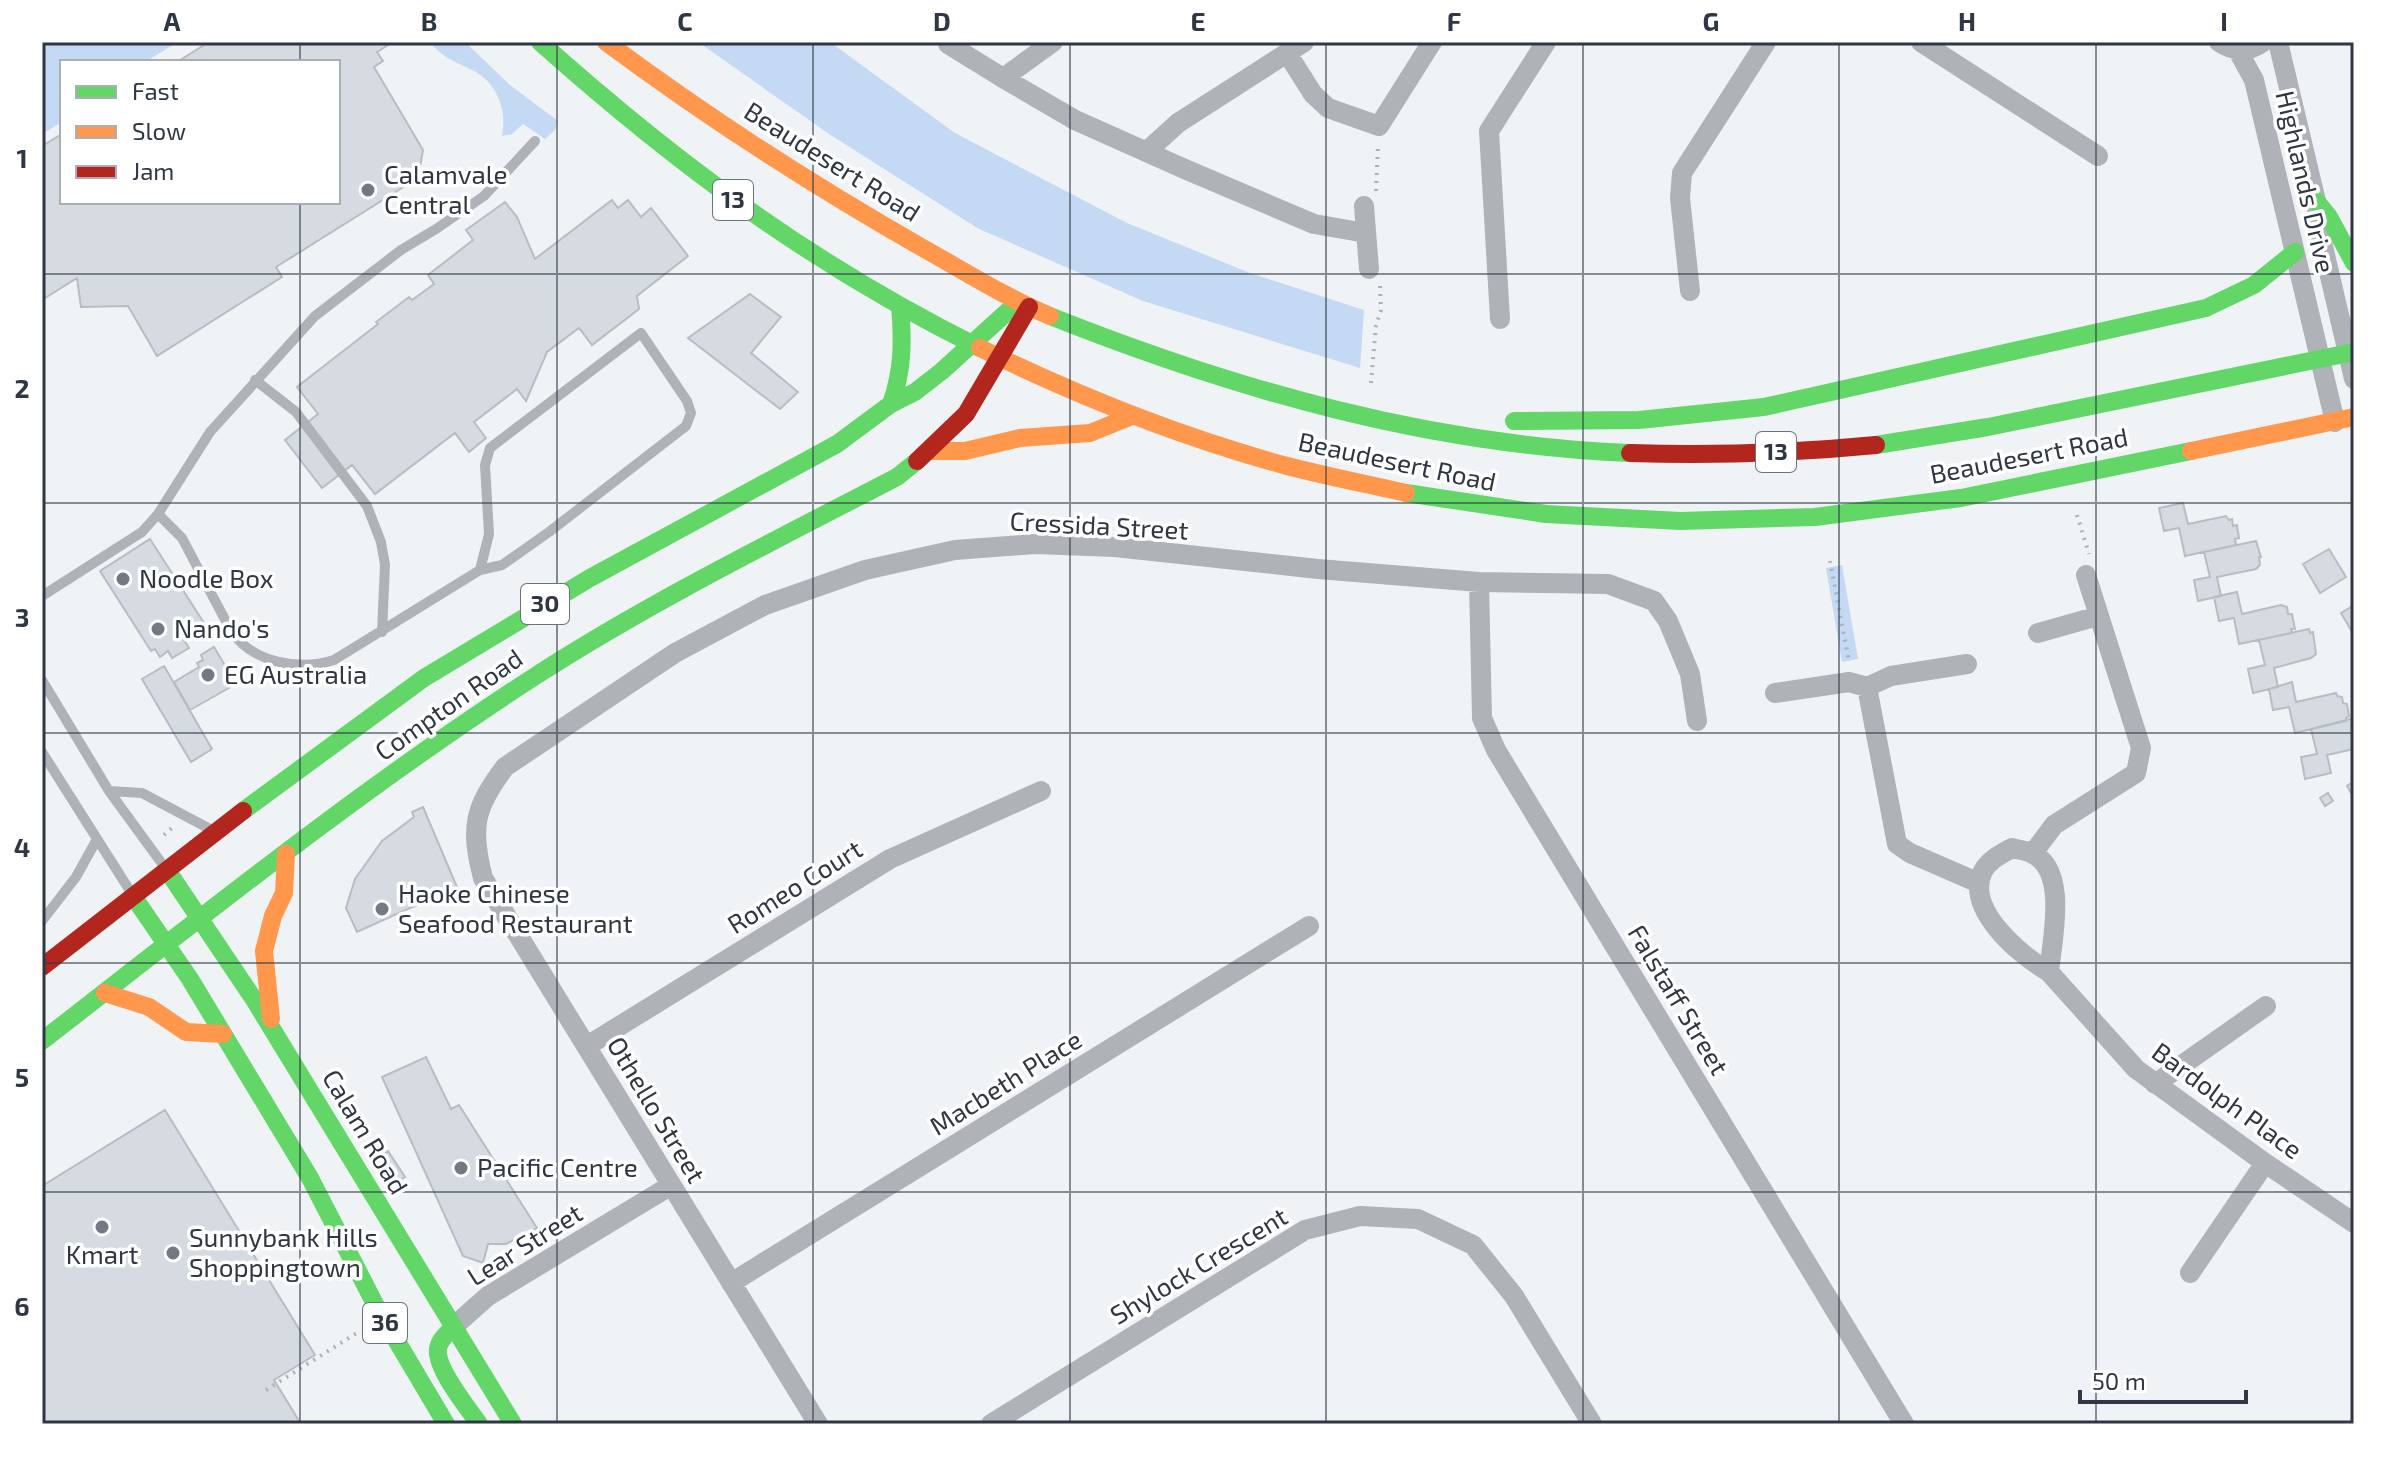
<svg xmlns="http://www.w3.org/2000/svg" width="2396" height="1466" viewBox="0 0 2396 1466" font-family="'Exo 2',sans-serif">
  <rect width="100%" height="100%" fill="#f0f3f6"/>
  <path fill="#c3d9f4" d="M42,42h136l-33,20h-83v60l-20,12z
    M430,42h35l45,43 48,36 -3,9 -10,9 -22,-15 -11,10 -10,2c5,-26 -4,-53 -30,-66 -16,-8 -30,-12 -42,-28z
    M698,42h132l125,91 172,90 123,50 114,37 -4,58 -217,-67 -164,-72 -150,-95z
    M1842,565l16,94 -16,3 -16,-94z"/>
  <path fill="#d5dbe1" stroke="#b7bdc3" stroke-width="2" d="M209,42h184l-16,10 6,9 -9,6 49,83 -5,28 -142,89 6,10 -125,79 -29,-50 -47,1 -4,-29 -35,22v-154l20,-12v68h276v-140h-161z
    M612,200l6,8 10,-8 13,17 10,-9 37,48 -51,40 2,13 -47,36 -13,-17 -32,24 -21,49 -9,-12 -43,33 12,16 -17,14 -14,-19 -80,61 -23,-29 -30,23 -37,-48 33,-26 -21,-27 81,-63 -2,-2 33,-25 3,3 22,-16 -6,-9 45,-35 -7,-10 39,-28 12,15 18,42z
    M750,294l31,23 -30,36 47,39 -18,17 -92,-71z
    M2183,503l5,21 38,-8 3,4 3,-1 1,7 4,-1 2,13 -4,1 1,6 -51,11 -6,-28 -15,3 -5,-23z
    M150,539l56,87 -22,14 5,8 -17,10 -4,-7 -8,6 -5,-8 -4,2 -51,-80z
    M2256,541l5,16h-2l1,8 -4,4 -39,8 4,19 -23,5 -4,-21 16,-3 -6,-25z
    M2329,549l17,28 -26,16 -17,-29z
    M2237,592l5,22 39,-9 6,2 1,7h4l3,15h-4l1,4 -53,11 -5,-26 -15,3 -5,-24z
    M2354,605v30l-13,-22z
    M2309,629l1,4 3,-1 3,22 -5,4 -37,10 4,19 -25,6 -5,-24 17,-4 -6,-25z
    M214,647l22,37 -46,26 -16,-28 25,-15 -2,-4 6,-3 -2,-5z
    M164,666l48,83 -21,13 -49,-83z
    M2292,682l4,20 40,-9 1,3 5,1 1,6 4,1 2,12 -3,2v3l-51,12 -6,-26 -16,3 -4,-21z
    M2354,718v31l-27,6 4,18 -26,6 -4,-22 16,-3 -6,-25z
    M2354,781v17l-7,-12z
    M2328,793l5,8 -8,5 -5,-8z
    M423,807l34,80 -100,45 -11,-24 9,-29 27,-38 32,-24 -2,-5z
    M426,1057l25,52 8,-4 78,123 -31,16h-18l-5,19 -20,-7 -81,-179z
    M165,1110l150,245 -41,25 27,44h-259v-238z
    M388,1151l17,26 -5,3 -17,-26z"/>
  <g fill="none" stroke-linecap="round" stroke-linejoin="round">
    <path stroke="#adb0b4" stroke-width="4" stroke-dasharray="2 6" stroke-linecap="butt" d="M1376,191l2,-47
      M1371,383l5,-57 5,-16 -1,-26
      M2077,515l12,39
      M1830,561l19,100
      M164,835l10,-9
      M266,1390l94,-59"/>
    <path stroke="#afb3b8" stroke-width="10" d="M255,380l41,32 71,94 14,36 4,23 -3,67
      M158,514l24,24 49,93c22,32 68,40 103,29l146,-90 22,-5 47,-33 137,-106 5,-13 -4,-12 -46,-68 -151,115 -5,17 4,69 -9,36
      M42,596l100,-64 16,-18 52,-82 105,-116 86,-66 35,-21 48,-33 51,-55
      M42,680l67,111 54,74
      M42,752l90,142
      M109,791l33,2 68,36
      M42,921l34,-44 20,-36"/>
    <path stroke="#afb3b8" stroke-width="20" d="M1053,42l-50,36 72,42 112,50 127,54 52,9
      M1921,42l177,114
      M2219,42c15,10 29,11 44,0
      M2278,42l38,159 6,41 32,137
      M948,44l55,34
      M2238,51l16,29 81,342
      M1287,53l26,41 15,14 51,18 53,-84
      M1146,152l32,-29 126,-81
      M1364,206l5,63
      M1690,291l-10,-93 2,-25 84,-131
      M1500,319l-11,-188 57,-89
      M1479,582l3,136 14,32 408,674
      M2038,633l60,-17
      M1867,687l30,157 13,9 69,30
      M1775,693l74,-11 18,5 24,-11 76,-12
      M2012,848c6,2 13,2 19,5 38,16 21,87 18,119 -28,-16 -85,-63 -66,-101 6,-11 18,-17 29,-23z
      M2033,853l21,-28 82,-52 5,-25 -55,-173
      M2049,972l87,97 129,94 89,60
      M587,1046l303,-187 151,-68
      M2155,1084l111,-78
      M2190,1273l75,-110
      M731,1283l578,-357
      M453,1327l35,-31 182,-110
      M818,1424l-335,-546c-13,-50 -9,-70 22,-111l170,-114 90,-48 100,-35 90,-20 80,-6 80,3 203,22 161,13 129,2 46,17 14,20 22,53 7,47
      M991,1424l314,-194 55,-14 58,3 55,26 41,51 78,128"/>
    <path stroke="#63d668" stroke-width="18" d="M540,42c139,124 273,223 440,306
      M2316,201l13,16 25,46
      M1050,316c186,74 379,129 580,137
      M891,404c12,-34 12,-63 9,-98
      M1514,421l125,-1 125,-13 442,-99 48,-23 41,-33
      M1876,445l112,-18 366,-75
      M1406,493l140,21 134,7 135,-4 146,-19 230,-47
      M243,811l181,-133 166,-100 247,-134 54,-40 24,-12 27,-21 76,-69
      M167,870l88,131 258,423
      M133,896l57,83 120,199 66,128 70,118
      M42,1041c162,-126 323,-255 495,-366 115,-74 239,-135 360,-198l20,-16
      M453,1327c-5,6 -14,13 -15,22 -3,19 30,59 41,75"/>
    <path stroke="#ff974d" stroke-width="18" d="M606,42c101,75 206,143 315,205 43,24 84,50 129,69
      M980,348c98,48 201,89 307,118 39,10 79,18 119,27
      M930,451h35l55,-13 70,-5 42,-17
      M2191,451l163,-34
      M105,993l44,14 37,25 37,2
      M271,1019l-7,-68 9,-35 11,-23 2,-39"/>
    <path stroke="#b3261e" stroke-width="18" d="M1630,453c83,3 164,0 246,-8
      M917,461l49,-47 63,-107
      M42,967l201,-156"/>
  </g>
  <path fill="none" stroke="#2e3743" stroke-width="2" stroke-opacity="0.55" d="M300,42v20M557,42v1382M813,42v1382M1070,42v1382M1326,42v1382M1583,42v1382M1839,42v1382M2096,42v1382M300,202v1222M42,274h2312M42,503h2312M42,733h2312M42,963h2312M42,1192h2312"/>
  <g fill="#727982" stroke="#fff" stroke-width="3">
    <circle cx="368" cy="190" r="8"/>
    <circle cx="123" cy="579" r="8"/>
    <circle cx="158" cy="629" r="8"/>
    <circle cx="208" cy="675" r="8"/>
    <circle cx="382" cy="909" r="8"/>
    <circle cx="461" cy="1168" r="8"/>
    <circle cx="102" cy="1227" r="8"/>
    <circle cx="173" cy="1253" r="8"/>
  </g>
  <g text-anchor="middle" stroke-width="7" stroke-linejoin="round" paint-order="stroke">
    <g fill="#fff" stroke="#6d737b" stroke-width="2">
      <rect x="713" y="180" width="40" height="40" rx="6"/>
      <rect x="1756" y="432" width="40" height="40" rx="6"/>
      <rect x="521" y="584" width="48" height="40" rx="6"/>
      <rect x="363" y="1303" width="44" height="40" rx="6"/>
    </g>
    <g font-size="24" font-weight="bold" fill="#2e3743">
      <text x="733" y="208">13</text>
      <text x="1776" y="460">13</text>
      <text x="545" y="612">30</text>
      <text x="385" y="1331">36</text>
    </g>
    <g font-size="26" fill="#2e3743" stroke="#fff">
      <text transform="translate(832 162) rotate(32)" y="9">Beaudesert Road</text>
      <text transform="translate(2305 182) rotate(77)" y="9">Highlands Drive</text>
      <text transform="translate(2029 456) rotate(-11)" y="9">Beaudesert Road</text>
      <text transform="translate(1397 462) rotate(12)" y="9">Beaudesert Road</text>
      <text transform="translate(1099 526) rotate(3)" y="9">Cressida Street</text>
      <text transform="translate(449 705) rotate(-35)" y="9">Compton Road</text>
      <text transform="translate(795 887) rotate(-32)" y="9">Romeo Court</text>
      <text transform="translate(1678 1000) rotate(59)" y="9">Falstaff Street</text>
      <text transform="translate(1006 1083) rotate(-32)" y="9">Macbeth Place</text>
      <text transform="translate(2227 1101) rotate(36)" y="9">Bardolph Place</text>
      <text transform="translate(656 1110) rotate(59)" y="9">Othello Street</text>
      <text transform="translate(365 1132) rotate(59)" y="9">Calam Road</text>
      <text transform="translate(525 1245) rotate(-32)" y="9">Lear Street</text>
      <text transform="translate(1199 1266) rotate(-31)" y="9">Shylock Crescent</text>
    </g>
    <g font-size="26" fill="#2e3743" stroke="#fff" text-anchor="start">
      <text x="384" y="184">Calamvale<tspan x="384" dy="30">Central</tspan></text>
      <text x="139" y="588">Noodle Box</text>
      <text x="174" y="638">Nando's</text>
      <text x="224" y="684">EG Australia</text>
      <text x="398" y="903">Haoke Chinese<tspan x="398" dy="30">Seafood Restaurant</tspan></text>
      <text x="477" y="1177">Pacific Centre</text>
      <text x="189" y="1247">Sunnybank Hills<tspan x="189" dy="30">Shoppingtown</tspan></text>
      <text x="102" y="1264" text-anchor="middle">Kmart</text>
    </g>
  </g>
  <rect width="2396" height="1466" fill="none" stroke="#ffffff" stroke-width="88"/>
  <rect x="60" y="60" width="280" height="144" fill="#ffffff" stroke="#abafb4" stroke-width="2"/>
  <rect x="76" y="86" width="40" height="12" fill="#63d668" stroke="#abafb4" stroke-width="2"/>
  <text x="132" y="100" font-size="24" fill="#2e3743">Fast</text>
  <rect x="76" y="126" width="40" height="12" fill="#ff974d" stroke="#abafb4" stroke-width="2"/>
  <text x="132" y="140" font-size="24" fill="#2e3743">Slow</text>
  <rect x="76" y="166" width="40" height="12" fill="#b3261e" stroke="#abafb4" stroke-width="2"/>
  <text x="132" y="180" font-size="24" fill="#2e3743">Jam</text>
  <path d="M2080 1390v12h166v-12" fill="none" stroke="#2e3743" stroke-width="4"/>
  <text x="2092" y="1390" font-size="24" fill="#2e3743" stroke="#ffffff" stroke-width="6" paint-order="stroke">50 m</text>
  <rect x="44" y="44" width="2308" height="1378" fill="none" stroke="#2e3743" stroke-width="3"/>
  <g font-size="26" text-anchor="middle" font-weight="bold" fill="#2e3743">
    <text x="172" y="31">A</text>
    <text x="429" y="31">B</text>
    <text x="685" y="31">C</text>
    <text x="942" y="31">D</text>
    <text x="1198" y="31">E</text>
    <text x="1454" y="31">F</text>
    <text x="1711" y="31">G</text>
    <text x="1967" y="31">H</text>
    <text x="2224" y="31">I</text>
    <text x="22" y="168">1</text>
    <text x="22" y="398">2</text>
    <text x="22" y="627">3</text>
    <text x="22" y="857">4</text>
    <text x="22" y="1087">5</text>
    <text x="22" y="1316">6</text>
  </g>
</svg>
